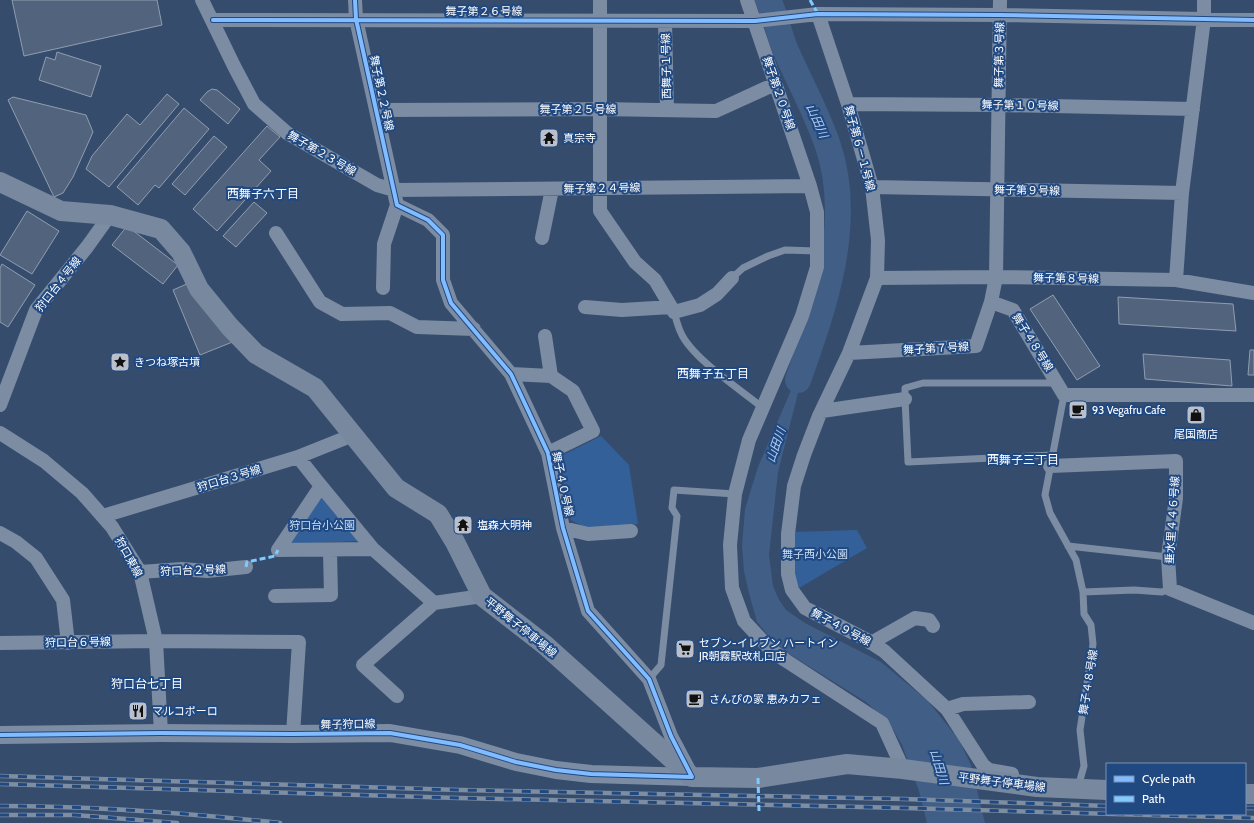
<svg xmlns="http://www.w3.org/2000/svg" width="1254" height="823" viewBox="0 0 1254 823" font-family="Cabin,'Noto Sans JP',sans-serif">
  <rect width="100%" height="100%" fill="#364c6c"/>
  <path fill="#336099" d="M601,436l28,29 9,59 -50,5 -17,-9 -12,-63z
    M322,496l36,45 -71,3z
    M857,530l10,18 -68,40 -7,-14 2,-42z"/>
  <path fill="#405e86" d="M810,346l-32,126 -9,83 4,31 5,12 8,12 19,13 76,39 47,39 31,39 12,25 14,58h-58l-8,-32 -17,-46 -8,-14 -11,-14 -17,-15 -88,-55 -21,-25 -8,-29 -5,-22 -2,-25 3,-37 13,-42z"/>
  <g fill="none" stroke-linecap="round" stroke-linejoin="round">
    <path stroke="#405e86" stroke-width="26" d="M768,0c8,16 11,35 18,51 14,32 31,62 42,95 26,77 -4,161 -30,234"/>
  </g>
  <path fill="#52647d" stroke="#909db0" d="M12,0h145l5,25 -138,31z
    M57,52l44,14 -10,31 -52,-17 7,-23 9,3z
    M212,89l5,1 23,19 -12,15 -28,-24 7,-8z
    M167,94l12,10 -70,83 -23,-18 6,-13 35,-42 13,11z
    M13,97l73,18 7,17 -20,45 -10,16 -9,4 -46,-97z
    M184,108l25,21 -50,59 -4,-3 -17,20 -21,-18z
    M267,126l13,11 -21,23 12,11 -54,60 -24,-22z
    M214,136l13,11 -42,48 -13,-11z
    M254,202l13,11 -31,34 -13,-11z
    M27,211l32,20 -27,43 -32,-19z
    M127,226l51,39 -15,19 -51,-39z
    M2,264l33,21 -27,42 -8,-5v-54z
    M189,283l46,58 -35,14 -27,-65z
    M1053,295l47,71 -23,14 -47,-71z
    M1118,297l115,7 3,27 -117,-7z
    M1250,350h4v25h-6z
    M1143,354l87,6 2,26 -87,-7z"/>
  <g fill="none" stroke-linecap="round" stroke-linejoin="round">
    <path stroke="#7c8ca2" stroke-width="7" d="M732,278l11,-10 25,-12 17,-6 32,1
      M674,312c2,7 4,15 7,21 11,25 60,57 82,75
      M1064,395l-19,100 5,18 26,47 7,32 1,22 7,11 2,19 -13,86 4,36 -6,21
      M1052,455l-144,7 -3,-63v-11l18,-5h134
      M1068,546l100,11
      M1083,592l51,-2 28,2 8,-3
      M649,679l12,-14 16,-149 -5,-8 2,-18 61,4"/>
    <path stroke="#7c8ca2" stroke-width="14" d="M202,0l32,66 20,38 33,29 90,52 17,5 416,-4
      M355,0l1,19 41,186 31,15 15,15v45l8,23 60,71 37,79 15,75 25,83 61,68 22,57 18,34
      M600,0v211l35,51 20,18 19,32 26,-7 17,-11 15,-16
      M747,0l63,186 7,26v55l-15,49 -53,124 -14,54 -5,51 2,43 12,33 26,28 15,11 97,63 21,46
      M818,14l30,90 24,83 6,53 -1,38 -28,75 -30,63 -15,39 -10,31 -6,48v40l4,16 13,18 62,32 17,11 63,58 36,56 6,5 23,4
      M213,20l542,1 63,-7 181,1 255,5
      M665,22l2,88
      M848,104l150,1 195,4
      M376,110l223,-1 117,2 59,-27
      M872,187l310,6
      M276,233l44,69 22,12 48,-1 27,14 57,2
      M542,238l10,-49
      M877,278l119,-1 180,3 78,13
      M1176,280l6,-87 22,-174v-19
      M383,288l1,-44 13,-39
      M991,302l22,8 51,85h190
      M585,307l37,3 49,-3
      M545,336l6,40
      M849,353l127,-7 15,-44 5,-25 4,-277
      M511,374l40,2 22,15 20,40 -45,22
      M0,405l36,-95 51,-63 23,-32
      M822,411l83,-12
      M0,433l44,28 38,32 30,34 28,45 16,69 5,92
      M298,457l23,29
      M1050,466l126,-5v37l-8,59 2,32 84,34
      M103,516l195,-59 55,-22
      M563,528l25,6 43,-3
      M0,533l16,9 20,16 27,42 5,43
      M278,550l43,-64 52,63 61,54 48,-7
      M278,550l95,-1
      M140,572l42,-3 25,2 39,-4
      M275,596l56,-1 -1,-44
      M0,643l156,-2 143,1 -6,92
      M871,643l44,-25 14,2 4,6
      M397,696l-34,-31 71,-62
      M947,709l16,-5 66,-2"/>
    <path stroke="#7c8ca2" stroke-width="18" d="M0,735l161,-2 132,1 97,-1 70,12 56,17 40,8 35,4 101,3"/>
    <path stroke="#77889f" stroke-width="20" d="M0,182l61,29 49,4 51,14 20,23 18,37 31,38 26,27 59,34 81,100 42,26 17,28 27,54 63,49 147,132 66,1 89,-14 56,5 134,18 70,3
      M1245,794h9"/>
    <defs>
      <path id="rail" d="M0,776l460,14 444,9 203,7
        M0,784l458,14 447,10 349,10
        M0,806c93,0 187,7 280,17
        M1245,808h9
        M0,815h75l102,8"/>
    </defs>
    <use href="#rail" stroke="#7d8da2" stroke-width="4.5"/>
    <use href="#rail" stroke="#204982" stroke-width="3" stroke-dasharray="9" stroke-linecap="butt"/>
    <path stroke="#80caff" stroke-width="3" stroke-dasharray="6 3" stroke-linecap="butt" d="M810,0l8,14
      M246,567l1,-5 28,-6 3,-6
      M758,778l1,33"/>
    <defs>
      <path id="cycleway" d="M213,20l542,1 63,-7 181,1 255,5
        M0,735l161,-2 132,1 97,-1 70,12 56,17 40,8 35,4 101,3 -21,-41 -22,-57 -61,-68 -25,-83 -15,-75 -37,-79 -60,-71 -8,-23v-45l-15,-15 -31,-15 -41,-186 -1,-19"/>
    </defs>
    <use href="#cycleway" stroke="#204982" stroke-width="6"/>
    <use href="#cycleway" stroke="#80bcff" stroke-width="4"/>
  </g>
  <defs>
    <symbol id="temple-square" viewBox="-11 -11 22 22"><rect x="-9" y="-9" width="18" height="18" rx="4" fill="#b9c0cc" stroke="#204982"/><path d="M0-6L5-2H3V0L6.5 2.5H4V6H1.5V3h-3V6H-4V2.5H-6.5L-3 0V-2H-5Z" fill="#111"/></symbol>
    <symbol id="sight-square" viewBox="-11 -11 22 22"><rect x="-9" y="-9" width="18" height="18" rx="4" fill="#b9c0cc" stroke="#204982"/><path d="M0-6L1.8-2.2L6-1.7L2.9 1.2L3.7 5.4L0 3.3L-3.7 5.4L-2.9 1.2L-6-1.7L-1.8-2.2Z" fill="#111"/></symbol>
    <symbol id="cafe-square" viewBox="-11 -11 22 22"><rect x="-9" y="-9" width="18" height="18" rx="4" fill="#b9c0cc" stroke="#204982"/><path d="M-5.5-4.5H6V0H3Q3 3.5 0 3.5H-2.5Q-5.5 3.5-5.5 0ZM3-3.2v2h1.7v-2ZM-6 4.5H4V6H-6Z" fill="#111"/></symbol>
    <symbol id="shop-square" viewBox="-11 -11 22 22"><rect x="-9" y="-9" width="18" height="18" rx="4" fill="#b9c0cc" stroke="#204982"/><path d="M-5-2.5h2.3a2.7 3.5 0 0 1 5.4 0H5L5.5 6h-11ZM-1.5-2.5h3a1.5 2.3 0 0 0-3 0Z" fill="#111"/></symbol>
    <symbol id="supermarket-square" viewBox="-11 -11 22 22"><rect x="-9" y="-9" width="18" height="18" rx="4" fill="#b9c0cc" stroke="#204982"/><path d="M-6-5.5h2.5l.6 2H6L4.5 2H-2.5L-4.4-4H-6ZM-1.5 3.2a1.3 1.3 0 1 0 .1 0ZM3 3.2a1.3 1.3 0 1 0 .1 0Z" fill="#111"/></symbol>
    <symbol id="restaurant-square" viewBox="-11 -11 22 22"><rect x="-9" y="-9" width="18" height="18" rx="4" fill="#b9c0cc" stroke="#204982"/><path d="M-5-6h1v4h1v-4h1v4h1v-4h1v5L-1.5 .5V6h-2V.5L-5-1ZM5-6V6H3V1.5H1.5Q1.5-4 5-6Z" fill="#111"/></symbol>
  </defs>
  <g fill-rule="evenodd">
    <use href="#temple-square" x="538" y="127" width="22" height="22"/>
    <use href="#sight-square" x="109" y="351" width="22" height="22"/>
    <use href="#cafe-square" x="1067" y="399" width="22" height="22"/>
    <use href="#shop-square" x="1185" y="404" width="22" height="22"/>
    <use href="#temple-square" x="452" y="514" width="22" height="22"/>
    <use href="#supermarket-square" x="674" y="638" width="22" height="22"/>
    <use href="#cafe-square" x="684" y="688" width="22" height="22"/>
    <use href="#restaurant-square" x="127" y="700" width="22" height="22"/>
  </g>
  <g text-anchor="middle" stroke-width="4" stroke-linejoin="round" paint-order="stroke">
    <g font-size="11" fill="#fff" stroke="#204982">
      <text x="484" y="15">舞子第２６号線</text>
      <text transform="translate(999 55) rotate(-89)" y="4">舞子第３号線</text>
      <text transform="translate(666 66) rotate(-91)" y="4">西舞子１号線</text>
      <text transform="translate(382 93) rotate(78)" y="4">舞子第２２号線</text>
      <text transform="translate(779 93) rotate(71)" y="4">舞子第２０号線</text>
      <text transform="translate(1020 105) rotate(1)" y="4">舞子第１０号線</text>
      <text x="578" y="113">舞子第２５号線</text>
      <text transform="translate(860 148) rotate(75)" y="4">舞子第６－１号線</text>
      <text transform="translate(322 153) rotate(30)" y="4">舞子第２３号線</text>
      <text transform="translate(602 188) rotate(-1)" y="4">舞子第２４号線</text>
      <text transform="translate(1027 190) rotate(1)" y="4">舞子第９号線</text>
      <text transform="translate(1066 278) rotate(1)" y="4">舞子第８号線</text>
      <text transform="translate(58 284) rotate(-52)" y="4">狩口台４号線</text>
      <text transform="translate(1033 342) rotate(58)" y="4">舞子４８号線</text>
      <text transform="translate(936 348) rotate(-3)" y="4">舞子第７号線</text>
      <text transform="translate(229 478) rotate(-17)" y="4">狩口台３号線</text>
      <text transform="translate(563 484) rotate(78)" y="4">舞子４０号線</text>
      <text transform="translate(1172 520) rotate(-86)" y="4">垂水里４４６号線</text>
      <text transform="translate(129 557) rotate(61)" y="4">狩口東線</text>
      <text transform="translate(193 570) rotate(-2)" y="4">狩口台２号線</text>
      <text transform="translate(521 627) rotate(39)" y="4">平野舞子停車場線</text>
      <text transform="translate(841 627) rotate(28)" y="4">舞子４９号線</text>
      <text transform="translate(78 642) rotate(-1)" y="4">狩口台６号線</text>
      <text transform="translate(1088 682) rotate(-81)" y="4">舞子４８号線</text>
      <text transform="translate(348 724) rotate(-1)" y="4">舞子狩口線</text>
      <text transform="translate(1002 782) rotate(7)" y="4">平野舞子停車場線</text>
    </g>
    <g font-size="11" fill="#fff" stroke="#204982" text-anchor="start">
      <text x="563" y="142">真宗寺</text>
      <text x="134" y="366">きつね塚古墳</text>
      <text x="1092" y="414">93 Vegafru Cafe</text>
      <text x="1196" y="438" text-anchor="middle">尾国商店</text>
      <text x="477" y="529">塩森大明神</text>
      <text x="699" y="647">セブン-イレブン ハートイン<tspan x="699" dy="13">JR朝霧駅改札口店</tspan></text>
      <text x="709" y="703">さんぴの家 恵みカフェ</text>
      <text x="152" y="715">マルコポーロ</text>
    </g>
    <g font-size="11" fill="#cadef7" stroke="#204982">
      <text x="322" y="529">狩口台小公園</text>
      <text x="815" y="558">舞子西小公園</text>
    </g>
    <g font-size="12" font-style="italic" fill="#b1cdf0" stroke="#204982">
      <text transform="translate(817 121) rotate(66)" y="4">山田川</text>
      <text transform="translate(776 445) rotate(-71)" y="4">山田川</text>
      <text transform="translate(939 767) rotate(73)" y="4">山田川</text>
    </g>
    <g font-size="12" fill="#fff" stroke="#204982">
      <text x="263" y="198">西舞子六丁目</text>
      <text x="713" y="378">西舞子五丁目</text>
      <text x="1023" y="464">西舞子三丁目</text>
      <text x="147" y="688">狩口台七丁目</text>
    </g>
  </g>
  <rect x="1106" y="763" width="140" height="52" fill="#204982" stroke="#7992b4"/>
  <rect x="1114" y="776" width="20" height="6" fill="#80bcff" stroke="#7992b4"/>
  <text x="1142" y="783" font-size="12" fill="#ffffff">Cycle path</text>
  <rect x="1114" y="796" width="20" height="6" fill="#80caff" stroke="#7992b4"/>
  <text x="1142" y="803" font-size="12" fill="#ffffff">Path</text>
</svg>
